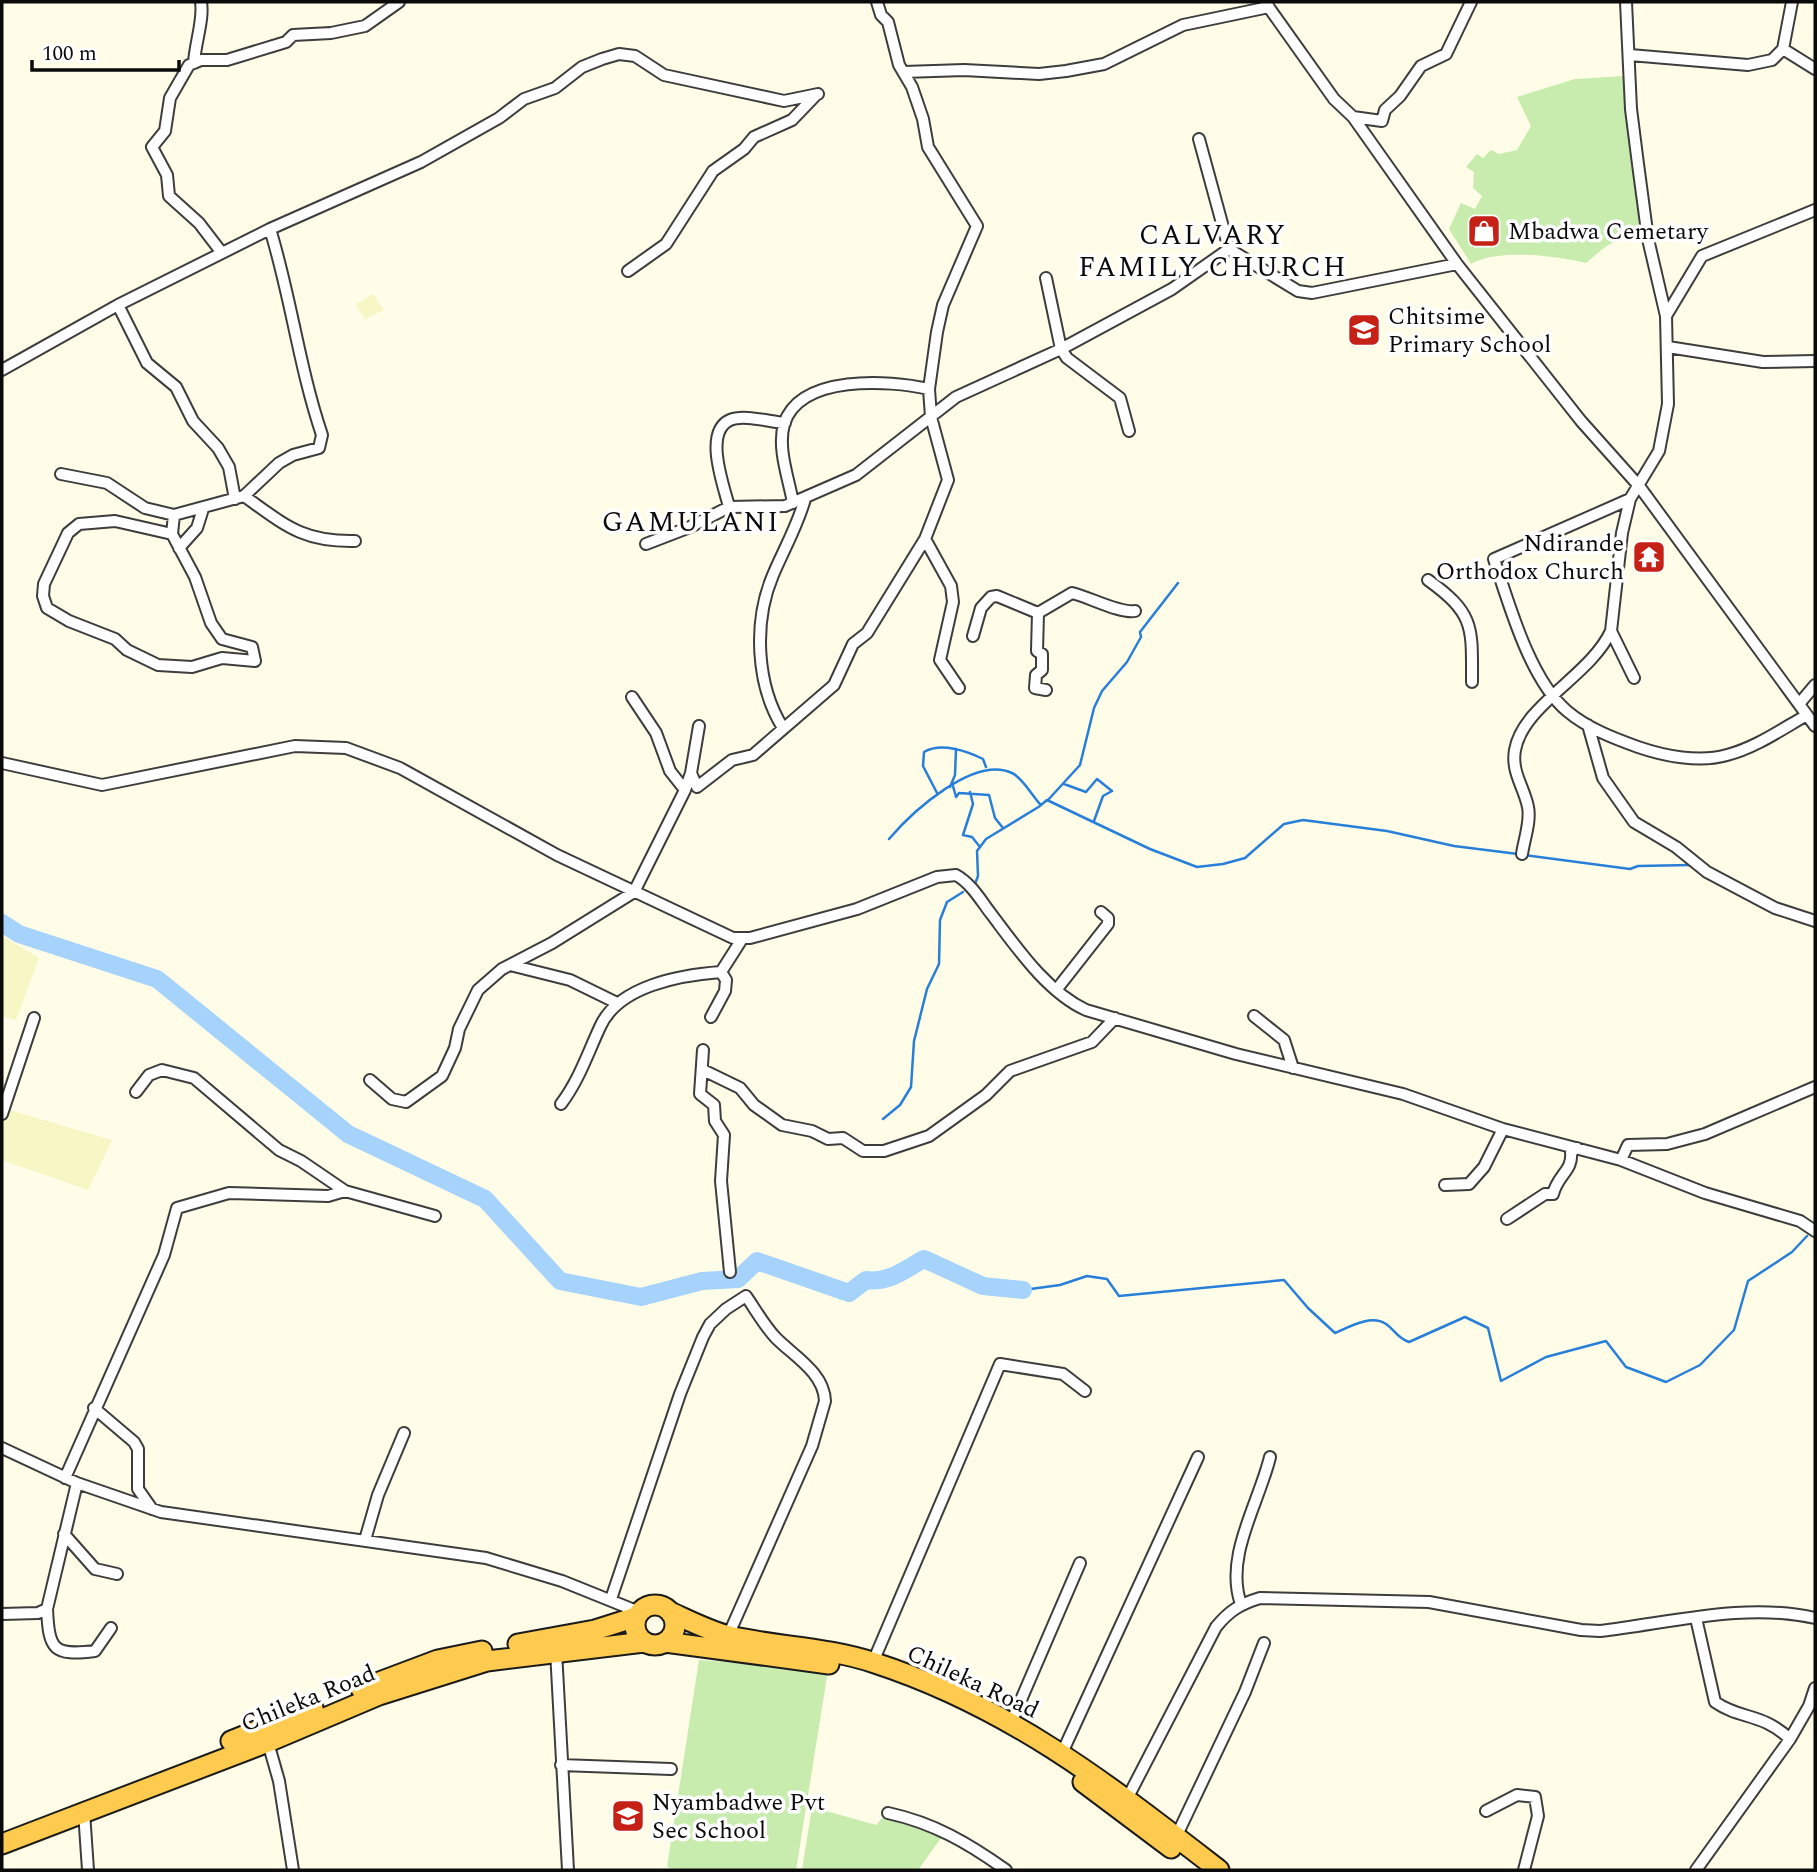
<svg xmlns="http://www.w3.org/2000/svg" width="1817" height="1872" viewBox="0 0 1817 1872" font-family="Spectral,serif">
  <rect width="100%" height="100%" fill="#fffde7"/>
  <path fill="#f6f7c5" d="M373,294l11,16 -19,9 -9,-15z
    M2,936l37,22 -23,62 -14,-4z
    M6,1109l106,31 -24,50 -86,-30v-32z"/>
  <path fill="#c8ecae" d="M1624,76l20,165c-31,-5 -35,3 -58,22 -29,-7 -89,-15 -115,1l-22,-35 12,-26 14,6 7,-13 -9,-8 1,-16 -8,-5 11,-13 6,4 8,-8 8,4 18,-4 14,-24 -14,-29 58,-18z
    M699,1660l129,10 -32,200h-119l-10,-3z
    M812,1807l64,18 6,-7 37,9 22,11 -23,32h-116z"/>
  <g fill="none" stroke-linecap="round" stroke-linejoin="round">
    <path stroke="#277fd9" stroke-width="2.5" d="M1064,784l22,8 11,-13 15,12 -9,5 -9,25
      M953,786l3,11 3,-4 30,2 6,23 8,10
      M950,787l5,-12 1,-26
      M970,792l3,12 -10,31 9,2 8,10
      M937,793l-14,-27 1,-14c17,-10 43,-1 59,7l3,8
      M1048,800l32,-35 14,-57 8,-17 25,-29 14,-25 -1,-5 38,-49
      M889,839c23,-27 85,-84 123,-66 11,5 20,23 29,32l6,-5 103,49 47,18 26,-3 22,-6 39,-34 19,-4 84,11 67,15 64,8
      M1524,855l106,14 8,-3 53,-1
      M975,884l3,-8 -1,-25 9,-12 54,-33
      M883,1119l17,-14 11,-18 3,-46 13,-52 12,-25 1,-44 7,-18 16,-10
      M1023,1290l37,-5 27,-9 20,3 12,17 165,-16 24,28 27,25c14,-6 36,-19 51,-9 9,6 11,14 23,18l56,-25 23,11 13,53 45,-24 60,-16 20,26 40,15 34,-17 34,-35 14,-49 44,-29 15,-16"/>
    <path stroke="#a6d3fc" stroke-width="18" d="M2,923l17,11 138,45 191,155 137,65 75,82 81,16 61,-16 36,-2 19,-18 92,32 17,-13c23,3 38,-10 58,-21l59,27 40,4"/>
    <defs>
      <path id="minor" d="M1265,2l69,97 19,18 104,147 124,157 58,65 176,240
        M1792,2l-9,47 32,20
        M1630,55l118,10 24,-5 11,-11
        M194,63c1,-20 10,-43 7,-61
        M904,72l60,-2 75,4 27,-3 38,-7 79,-39 86,-18
        M1353,117l29,4 3,-11 15,-14 21,-30 25,-12 25,-52
        M1199,139l30,110
        M222,253l-23,-30 -30,-27 -2,-21 -15,-28 13,-16 5,-33 19,-33 12,-5h26l59,-18 7,-7 38,-2 34,-7 34,-24
        M628,271l38,-27 47,-73 31,-22 10,-12 38,-17 24,-25
        M1046,278l15,71 6,9 53,40 9,33
        M118,305l29,58 29,24 17,34 25,27 11,19 6,32
        M1666,316l36,-60 113,-46
        M1668,347l95,15 52,-1
        M2,370l116,-65 152,-76 151,-67 78,-44 25,-19 31,-11 27,-21 20,-8 17,-5 16,2 29,19 120,26 34,-7
        M61,474l46,9 38,25 29,7 70,-19 35,-33 14,-8 26,-7 3,-13c-23,-68 -31,-138 -52,-206
        M244,496c41,29 58,46 111,45
        M1630,499l-136,60c15,45 36,121 73,152 20,17 46,27 71,36 26,9 61,16 89,8 28,-7 55,-26 80,-40
        M793,503c-4,-24 -16,-54 -9,-79 16,-50 105,-44 145,-35
        M729,507c-5,-21 -26,-75 1,-87 14,-6 40,2 55,3
        M172,534l-57,-13 -36,3 -11,9 -24,51 -1,12 4,12 22,13 46,18 12,11 31,15 34,2 30,-9 33,3 -3,-14 -30,-8 -11,-16 -16,-46 -23,-43 2,-19
        M925,539l26,47 2,16 -13,58 19,28
        M646,544l44,-17 39,-20 56,-1 71,-31 100,-78 105,-48 111,-60 57,-40 69,42 14,2 145,-29
        M179,548l18,-20 6,-19
        M1428,580c47,34 44,47 44,102
        M1038,613l-1,38 5,3v16l-6,5 -1,13 11,2
        M1611,631l23,47
        M973,636l8,-28 10,-11 6,-1 41,17 34,-20c17,4 49,21 63,18
        M632,697l24,36 14,38 15,19
        M1799,704l16,-19
        M1588,725l15,53 31,44 42,25 31,25 68,36 40,13
        M783,728c-27,-43 -30,-106 -10,-153 11,-26 24,-48 32,-76
        M2,763l100,22 193,-39 51,2 54,20 157,87 176,83h17l107,-29 80,-32 19,-2c16,9 25,26 36,40 25,33 55,77 94,95l150,44 167,40 100,35 118,31 84,33 95,28 15,10
        M691,773l6,14 35,-27 21,-5 81,-70 19,-41 14,-11 58,-94 23,-59 -17,-63 -2,-28 8,-57 6,-27 34,-79 -49,-79 -5,-28 -11,-32 -13,-22 -11,-43 -7,-7 -4,-13
        M1522,854c2,-14 9,-33 6,-47 -4,-20 -17,-35 -13,-57 8,-45 75,-74 96,-119l11,-98 8,-34 29,-48 9,-47 -2,-88 -18,-77 -10,-75 -7,-55 -5,-107
        M510,965l60,15 47,23
        M721,972l21,-33
        M1057,989l51,-65v-6l-7,-6
        M1254,1016l30,24 9,28
        M711,1017l14,-26 1,-11 -5,-8
        M703,1050l-3,44 14,11 1,16 9,14 -3,46 9,91
        M703,1070l37,18 14,17 28,20 30,6 16,8 15,-1 20,13h21l45,-15 57,-41 24,-24 82,-29 23,-24
        M370,1080l22,19 14,3 36,-26 13,-28 4,-19 19,-39 24,-21 50,-26 82,-51 51,-102 6,-17 8,-47
        M136,1092l13,-17 13,-5 32,8 85,72 22,11 44,30 90,25
        M561,1104c18,-24 26,-49 39,-77 18,-41 80,-52 121,-55
        M2,1114l32,-96
        M1621,1160l7,-15 39,-1 38,-10 110,-47
        M1445,1185l24,-1 15,-17 19,-38
        M1507,1219l38,-25h8c5,-20 20,-23 18,-42l6,-4
        M94,1408l40,34 4,7v40l14,20
        M2,1448l75,35 84,29 325,46 76,23 77,31
        M65,1478l99,-223 13,-47 52,-15 99,3 17,-5
        M64,1534l31,35 22,5
        M365,1540l13,-45 26,-62
        M611,1599l69,-205 23,-57 7,-13 16,-15 20,-13c9,13 18,29 29,41 17,18 49,35 50,64l-13,45 -84,190
        M1241,1604c-17,-47 18,-101 29,-147
        M47,1609c2,41 6,47 48,42l16,-23
        M2,1614l36,-1 9,-4 30,-126
        M1696,1618l19,84c26,18 46,10 75,37
        M556,1651l12,219
        M873,1662l127,-298 63,10 22,17
        M1011,1723l69,-160
        M267,1739l12,42 14,89
        M1062,1753l136,-296
        M561,1765l110,4
        M1128,1797l88,-170c13,-16 24,-23 44,-29l169,4 152,28 19,1c70,-8 145,-29 215,-13
        M1486,1811l31,-16 18,2 3,19 -14,54
        M84,1812l4,58
        M888,1813c46,10 80,30 118,57
        M1176,1837l69,-145 19,-49
        M1696,1870l94,-131 19,-33 6,-18"/>
      <path id="trunk" d="M635 1625a20 20 0 1 1 40 0a20 20 0 1 1-40 0Z
        M670,1612c18,8 39,19 59,24 48,11 99,11 146,27 135,44 234,122 344,207
        M665,1642l164,22
        M518,1644l77,-14 41,-13
        M361,1689l77,-29 44,-9
        M231,1741l82,-33
        M1083,1782l88,66
        M2,1844l266,-102 111,-47 108,-34 157,-19"/>
    </defs>
    <use href="#minor" stroke="#3d3d3d" stroke-width="14"/>
    <use href="#trunk" stroke="#1b1b1b" stroke-width="23"/>
    <use href="#minor" stroke="#fff" stroke-width="10"/>
    <use href="#trunk" stroke="#ffcb4e" stroke-width="19"/>
  </g>
  <defs>
    <symbol id="shop-square" viewBox="-11 -11 22 22"><rect x="-9" y="-9" width="18" height="18" rx="4" fill="#c52117" stroke="#fff"/><path d="M-5-2.5h2.3a2.7 3.5 0 0 1 5.4 0H5L5.5 6h-11ZM-1.5-2.5h3a1.5 2.3 0 0 0-3 0Z" fill="#fff"/></symbol>
    <symbol id="school-square" viewBox="-11 -11 22 22"><rect x="-9" y="-9" width="18" height="18" rx="4" fill="#c52117" stroke="#fff"/><path d="M0-5L7-2L0 1L-7-2ZM-4 1L0 2.5L4 1V4Q0 6-4 4Z" fill="#fff"/></symbol>
    <symbol id="temple-square" viewBox="-11 -11 22 22"><rect x="-9" y="-9" width="18" height="18" rx="4" fill="#c52117" stroke="#fff"/><path d="M0-6L5-2H3V0L6.5 2.5H4V6H1.5V3h-3V6H-4V2.5H-6.5L-3 0V-2H-5Z" fill="#fff"/></symbol>
  </defs>
  <g fill-rule="evenodd">
    <use href="#shop-square" x="1465" y="212" width="38" height="38"/>
    <use href="#school-square" x="1345" y="311" width="38" height="38"/>
    <use href="#temple-square" x="1630" y="538" width="38" height="38"/>
    <use href="#school-square" x="609" y="1797" width="38" height="38"/>
  </g>
  <g text-anchor="middle" stroke-width="7" stroke-linejoin="round" paint-order="stroke">
    <g font-size="24" fill="#0a0a0a" stroke="#fff" text-anchor="start">
      <text x="1508" y="239">Mbadwa Cemetary</text>
      <text x="1388" y="324">Chitsime<tspan x="1388" dy="28">Primary School</tspan></text>
      <text x="1624" y="551" text-anchor="end">Ndirande<tspan x="1624" dy="28">Orthodox Church</tspan></text>
      <text x="652" y="1810">Nyambadwe Pvt<tspan x="652" dy="28">Sec School</tspan></text>
    </g>
    <g font-size="24" fill="#0a0a0a" stroke="#fff">
      <text transform="translate(973 1681) rotate(25)" y="8">Chileka Road</text>
      <text transform="translate(308 1698) rotate(-22)" y="8">Chileka Road</text>
    </g>
    <g font-size="28" letter-spacing="2" fill="#0a0a0a" stroke="#fff">
      <text x="1213" y="244">CALVARY<tspan x="1213" dy="32">FAMILY CHURCH</tspan></text>
      <text x="691" y="531">GAMULANI</text>
    </g>
  </g>
  <rect width="1817" height="1872" fill="none" stroke="#0a0a0a" stroke-width="7"/>
  <path d="M32 60v10h147v-10" fill="none" stroke="#0a0a0a" stroke-width="3.5"/>
  <text x="42" y="60" font-size="21" fill="#0a0a0a" stroke="#ffffff" stroke-width="5" paint-order="stroke">100 m</text>
</svg>
